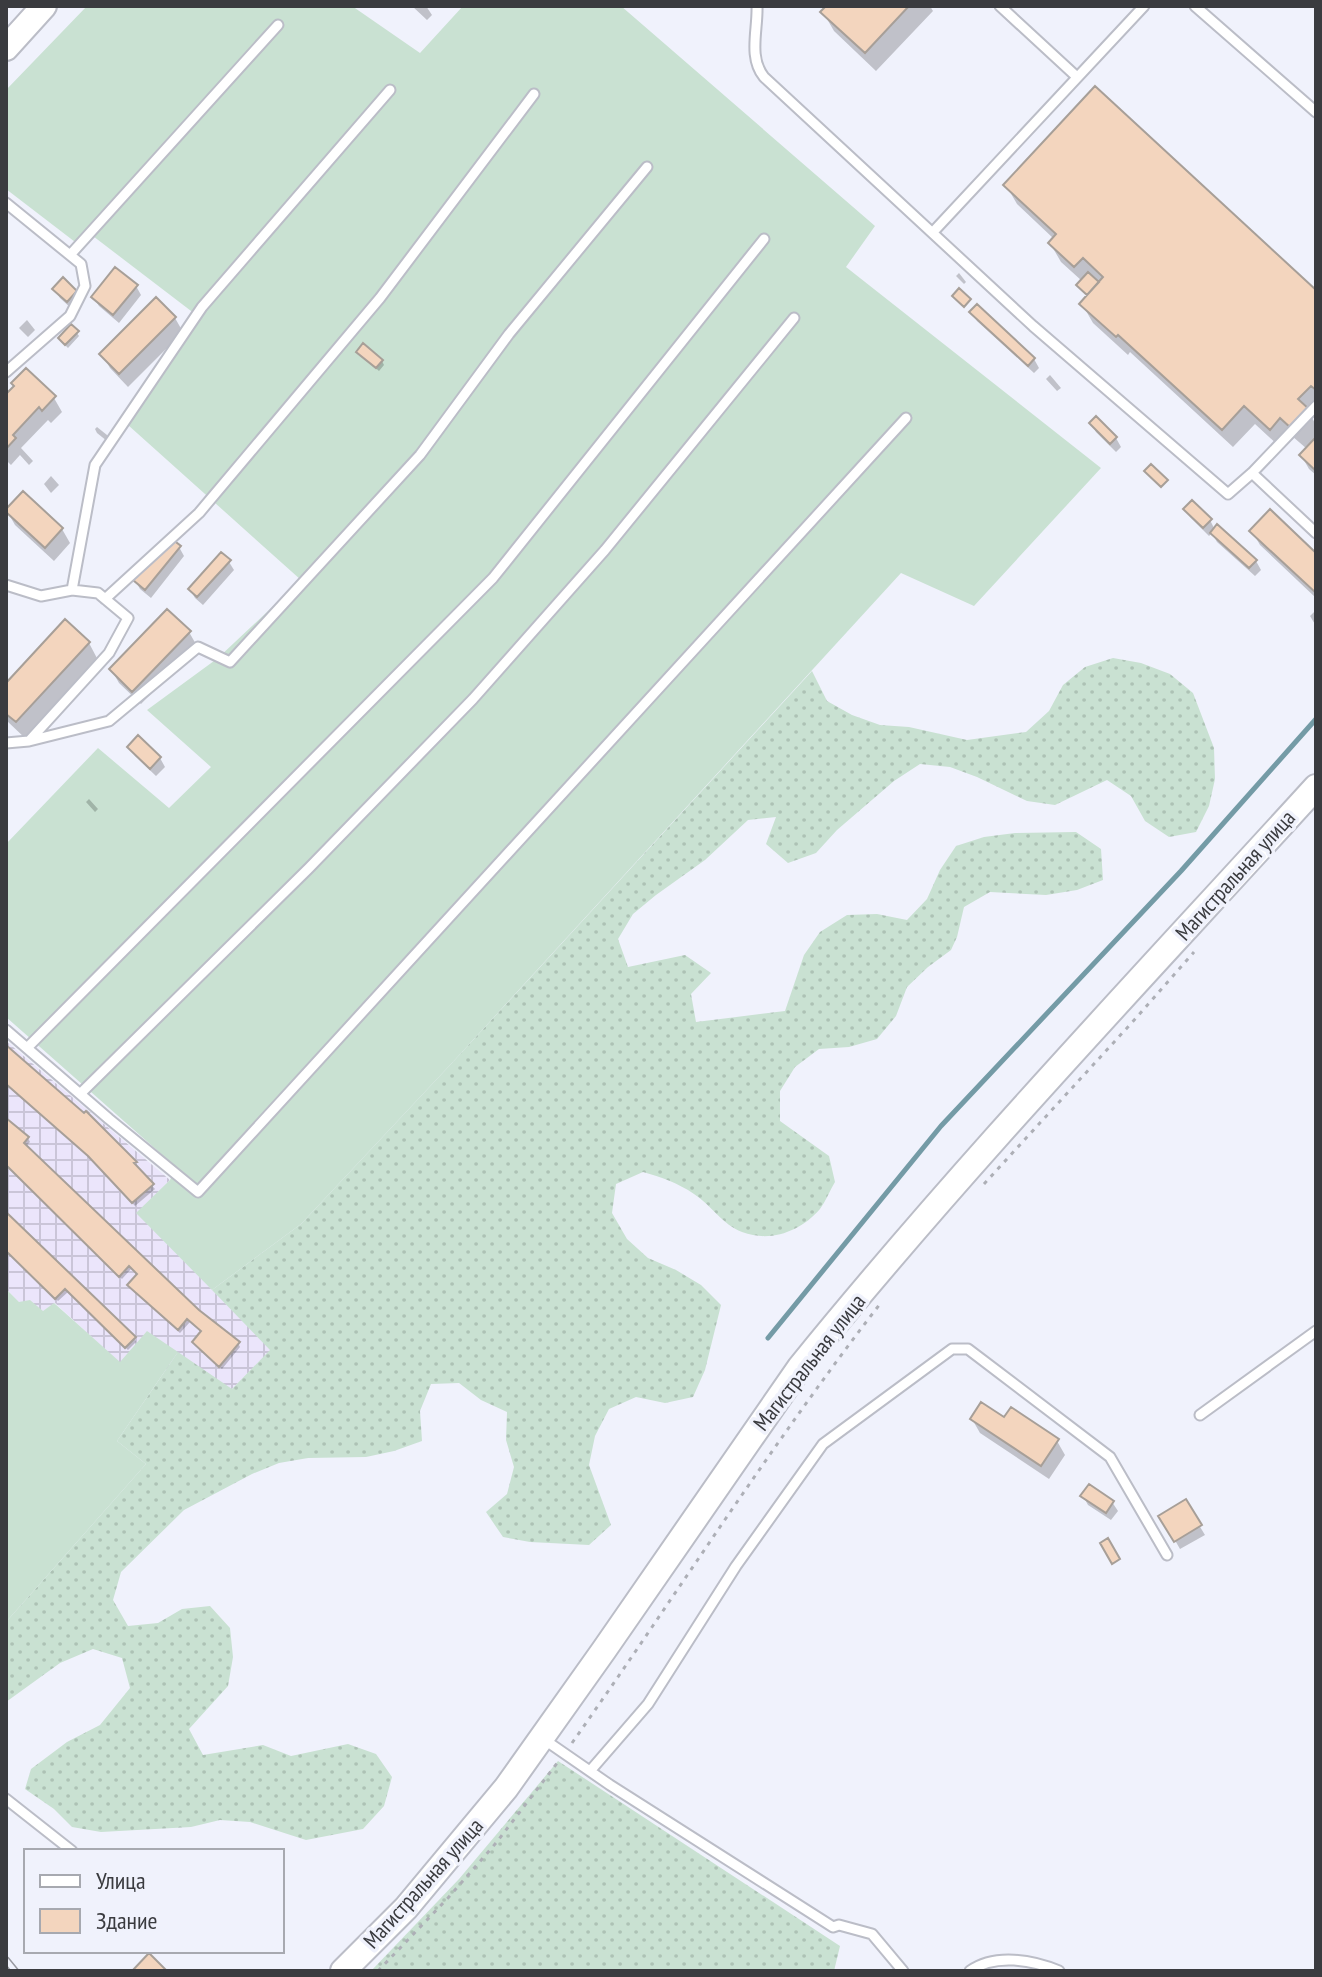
<svg xmlns="http://www.w3.org/2000/svg" width="1322" height="1977" viewBox="0 0 1322 1977" font-family="'PT Sans Narrow',sans-serif">
  <defs>
    <pattern id="industrial-grid" width="8" height="8" patternUnits="userSpaceOnUse" patternTransform="scale(2)"><rect width="8" height="8" fill="#ebe5fb"/><path d="M0 4h8M4 0v8" fill="none" stroke="#cac5d8"/></pattern>
    <pattern id="grass-dots" width="8" height="8" patternUnits="userSpaceOnUse" patternTransform="scale(2)"><rect width="8" height="8" fill="#c9e1d2"/><path d="M2 2h.1M6 6h.1" fill="none" stroke="#adc2b5" stroke-width="1.8" stroke-linecap="round"/></pattern>
  </defs>
  <rect width="100%" height="100%" fill="#f0f2fc"/>
  <path fill="url(#industrial-grid)" d="M6,1041l164,139 -33,33 134,137 -39,39 -112,-26 -65,-60 -12,8 -24,-9 -13,-13z"/>
  <path fill="url(#grass-dots)" d="M1113,658l28,5 29,11 23,19 21,55 1,31 -6,27 -13,26 -27,5 -24,-16 -14,-25 -24,-16 -52,25 -28,-4 -50,-24 -27,-10 -30,-3 -26,17 -57,49 -21,23 -28,10 -22,-19 10,-27 -28,3 -43,40 -49,35 -23,19 -15,25 10,28 57,-12 26,18 -20,21 5,28 89,-11 19,-56 16,-23 27,-17 30,-1 30,6 20,-21 13,-29 16,-24 28,-9 31,-4 61,-1 25,17 2,31 -26,10 -31,5 -56,-3 -26,15 -7,30 -6,13 -23,17 -21,20 -11,29 -19,23 -28,8 -30,2 -24,18 -15,24v30l49,35 6,26c-5,8 -9,19 -15,27 -19,22 -49,34 -78,23 -19,-7 -31,-27 -48,-38 -16,-11 -33,-17 -51,-22l-27,12 -4,29 15,26 21,19 28,12 25,15 20,20 -16,65 -12,27 -28,6 -29,-6 -27,12 -14,27 -6,29 22,60 -22,20 -59,-3 -27,-5 -17,-25 21,-18 7,-27 -8,-27 1,-28 -26,-12 -22,-17 -28,1 -11,27 2,30 -28,10 -28,6 -58,1 -29,5 -27,11 -68,36 -63,62 -8,28 15,26 30,-3 24,-14 28,-3 20,22 3,29 -5,29 -39,43 14,26 60,-10 28,11 57,-12 28,10 16,23 -8,29 -21,23 -57,11 -56,-18 -30,-2 -29,7 -90,5 -29,-5 -18,-18 -29,-20 6,-20 36,-27 33,-17 30,-37 -8,-30 -29,-9 -33,14 -54,39v-80l140,-158 -29,-23 61,-89 54,37 38,-39 -58,-60 89,-66 150,-160 361,-393 15,30 25,14 28,10 29,2 58,13 59,-8 23,-21 14,-26 22,-18z
    M558,1761l282,185 -6,25h-463l88,-92z"/>
  <path fill="#c9e1d2" d="M87,6h265l68,47 43,-47h158l254,220 -29,41 255,201 -127,138 -73,-33 -450,491 -150,160 -89,66 -76,-77 34,-33 6,-13 -170,-150v-173l92,-96 71,60 42,-41 -64,-57 71,-52 83,-78 -173,-155 67,-111 -106,-81 -10,12 -73,-56v-99z
    M6,1289l13,13 11,-2 13,11 11,-8 66,59 27,-31 31,21 -61,89 29,23 -140,158z"/>
  <path fill="#0003" d="M412,6h14l6,9 -5,5z
    M829,6h101l3,5 -57,60 -42,-40 -11,-19z
    M1006,185l310,108v117l-5,6 5,9v50l-7,-6 -8,-14 6,-6 -15,-13 -11,12 -26,-24 -22,23 -103,-95 -2,3 -35,-32 -11,-19 7,-7 -9,-8 2,-8 -21,-19 -11,-19 4,-4 -37,-35z
    M959,273l7,9 -2,2 -8,-8z
    M136,286l5,9 -22,28 -20,-17 -6,-9z
    M54,289l22,3 5,9 -8,9 -13,-12z
    M977,307l57,52 5,9 -5,5 -57,-52 -5,-9z
    M175,318l8,14 -55,55 -18,-19 -8,-14z
    M27,320l8,10 -7,7 -9,-9z
    M77,333l2,3 -11,12 -6,-6z
    M358,352l24,9 2,4 -5,6z
    M1050,375l11,13 -4,3 -11,-12z
    M6,397l48,1 8,14 -11,11 -3,-3 -27,28 12,13 -4,4 -9,-10 -9,10 -5,-5z
    M1091,423l25,15 5,9 -5,5 -20,-20z
    M97,427l10,8 2,4 -2,2 -10,-8 -2,-4z
    M51,476l8,9 -8,8 -7,-9z
    M23,494l39,35 8,14 -16,18 -39,-36 -8,-14z
    M1185,510l25,10 5,10 41,31 5,9 -6,6 -38,-34 -5,-9 -3,3 -18,-18z
    M1252,531l64,24v43l-56,-53z
    M179,547l5,9 -33,42 -11,-9 -5,-9z
    M229,562l5,8 -31,35 -8,-7 -5,-9z
    M1316,610v16l-6,-10z
    M189,632l8,14 -56,58 -22,-21 -8,-14z
    M89,643l10,19 -72,78 -21,-20v-35z
    M130,747l30,11 5,9 -9,9 -21,-20z
    M89,799l9,10 -3,3 -9,-10z
    M6,1048l78,68 2,-2 49,49 2,3 -2,1 20,22 -20,17 -42,-46 -87,-75z
    M6,1121l22,17 2,4 -5,5 173,164 40,32 2,4 -18,22 -28,-27 8,-9 -12,-11 -10,11 -49,-44 7,-15 -7,-5 -9,10 -115,-113 -1,1z
    M6,1215l128,123 2,4 -8,8 -60,-58 -10,9 -52,-51z
    M972,1419l32,1 53,21 8,14 -16,24 -69,-46z
    M1083,1496l29,6 6,9 -7,9 -23,-15z
    M1185,1502l20,33 -25,14 -19,-33z"/>
  <g fill="none" stroke-linecap="round" stroke-linejoin="round">
    <path stroke="#749ba6" stroke-width="5" d="M768,1338l173,-212 240,-255 135,-152"/>
  </g>
  <path fill="#f3d5be" stroke="#a79f98" stroke-width="2" d="M826,6h83l-44,47 -45,-41z
    M1095,86l221,204v100l-5,-4 -13,13 12,11 -18,19 -12,-11 -10,12 -26,-24 -22,24 -104,-95 -2,2 -37,-33 24,-27 -20,-19 -9,9 -26,-24 8,-9 -53,-49z
    M115,267l23,18 -25,30 -22,-18z
    M1088,272l11,10 -12,13 -11,-10z
    M63,277l14,14 -10,11 -15,-13z
    M959,288l12,11 -7,8 -12,-11z
    M156,297l20,20 -57,57 -20,-20z
    M977,304l58,54 -7,8 -59,-54z
    M71,324l8,7 -14,14 -7,-7z
    M363,343l20,17 -7,8 -20,-16z
    M26,368l30,28 -14,15 -3,-4 -26,28 3,3 -10,11v-55l8,-8 -3,-3z
    M1096,416l21,21 -7,7 -21,-21z
    M1316,437v34l-17,-16z
    M1151,464l17,16 -7,7 -17,-16z
    M23,491l40,37 -18,20 -39,-36v-3z
    M1192,500l20,19 -9,9 -20,-19z
    M1270,509l46,44v40l-67,-62z
    M1217,524l40,36 -8,8 -39,-35z
    M168,536l13,10 -36,44 -12,-10z
    M221,552l10,8 -34,37 -9,-8z
    M167,609l24,22 -59,61 -23,-23z
    M65,619l25,23 -74,80 -10,-8v-31z
    M138,735l23,22 -11,12 -23,-22z
    M6,1045l78,68 2,-2 51,51 -3,1 20,21 -22,19 -44,-47 -82,-72z
    M6,1118l23,19 -5,6 175,167 41,32 -21,25 -27,-25 9,-11 -14,-12 -9,11 -51,-45 10,-11 -8,-8 -10,11 -113,-112z
    M6,1212l130,125 -11,11 -60,-59 -10,10 -49,-48z
    M981,1402l23,15 7,-10 48,32 -18,27 -71,-47z
    M1089,1484l25,17 -8,12 -26,-17z
    M1186,1499l16,26 -28,17 -16,-26z
    M1108,1538l12,21 -8,5 -12,-21z
    M149,1953l16,16 -2,2h-31z"/>
  <g fill="none" stroke-linecap="round" stroke-linejoin="round">
    <defs>
      <path id="lane" d="M757,6c1,24 -9,51 7,71l269,249 195,168 24,-21 64,-67
        M1000,6l77,71
        M1195,6l121,106
        M6,203l75,61 4,22 -15,30 -64,56
        M933,232l211,-226
        M70,255l208,-230
        M1252,473l64,60
        M6,585l35,11 31,-6 26,3 30,25 -19,35 -80,88 -23,2
        M72,590l23,-125 107,-158 188,-217
        M105,599l94,-86 181,-215 154,-204
        M29,741l80,-20 89,-74 32,15 190,-207 89,-121 138,-167
        M6,1030l103,89 89,73 708,-774
        M27,1048l466,-470 271,-339
        M80,1094l229,-226 164,-169 132,-149 189,-232
        M1200,1415l116,-84
        M542,1738l68,47 223,142 6,-2 33,9 31,37
        M590,1771l58,-67 88,-138 87,-122 129,-95h16l142,108 57,98
        M6,1799l66,52
        M970,1971c25,-18 63,-11 89,0"/>
      <path id="secondary" d="M6,48l38,-42
        M343,1971l63,-63 100,-120 98,-138 196,-283c163,-201 342,-389 516,-580"/>
    </defs>
    <use href="#lane" stroke="#bbbdc7" stroke-width="13"/>
    <use href="#secondary" stroke="#bbbdc7" stroke-width="28"/>
    <path stroke="#adafb6" stroke-width="3" stroke-dasharray="4 6" stroke-linecap="butt" d="M984,1184l153,-167 57,-65
      M572,1743c103,-146 198,-297 308,-439
      M378,1971l70,-73 48,-55 62,-81"/>
    <use href="#lane" stroke="#fff" stroke-width="9"/>
    <use href="#secondary" stroke="#fff" stroke-width="24"/>
    <defs>
      <path id="rail" d="M6,1960l9,11"/>
    </defs>
    <use href="#rail" stroke="#9899a0" stroke-width="8"/>
    <use href="#rail" stroke="#f0f2fc" stroke-width="5" stroke-dasharray="15" stroke-linecap="butt"/>
  </g>
  <g text-anchor="middle" stroke-width="7" stroke-linejoin="round" paint-order="stroke">
    <g font-size="22" fill="#3a3b3f" stroke="#f0f2fc">
      <text transform="translate(1235 875) rotate(-48)" y="8">Магистральная улица</text>
      <text transform="translate(809 1362) rotate(-52)" y="8">Магистральная улица</text>
      <text transform="translate(423 1883) rotate(-48)" y="8">Магистральная улица</text>
    </g>
  </g>
  <rect width="1322" height="1977" fill="none" stroke="#3a3b3f" stroke-width="16"/>
  <rect x="24" y="1849" width="260" height="104" fill="#f0f2fc" stroke="#a7a9b0" stroke-width="2"/>
  <rect x="40" y="1875" width="40" height="12" fill="#ffffff" stroke="#a7a9b0" stroke-width="2"/>
  <text x="96" y="1889" font-size="24" fill="#3a3b3f">Улица</text>
  <rect x="40" y="1909" width="40" height="24" fill="#f3d5be" stroke="#a7a9b0" stroke-width="2"/>
  <text x="96" y="1929" font-size="24" fill="#3a3b3f">Здание</text>
</svg>
